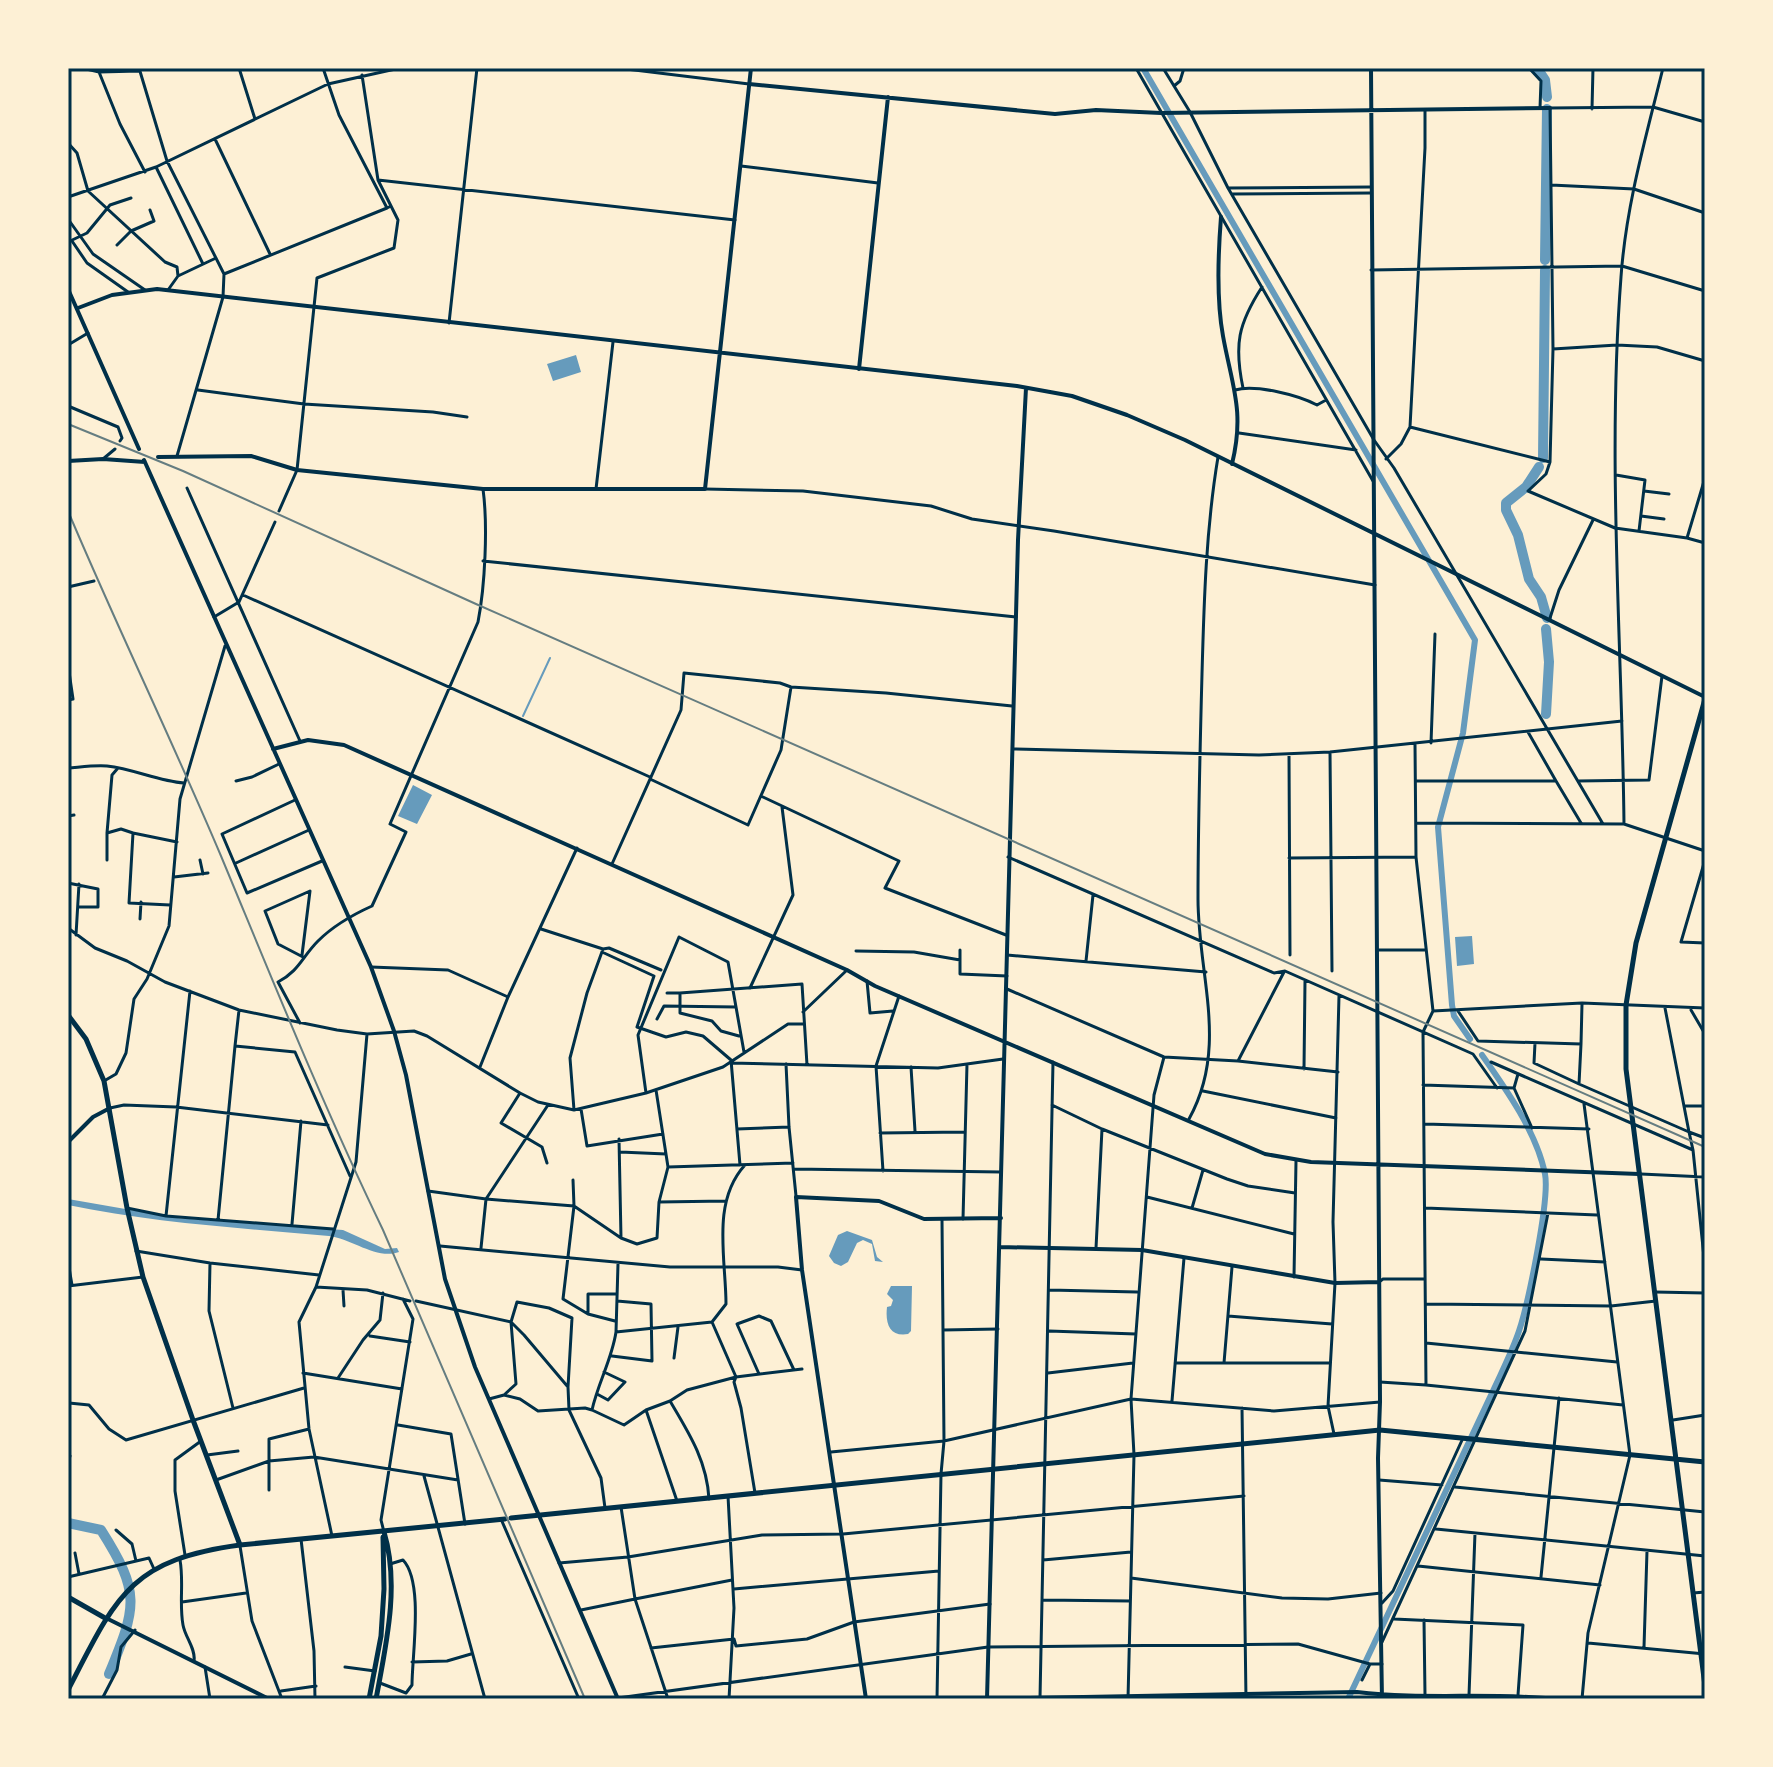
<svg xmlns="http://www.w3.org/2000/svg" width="1773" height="1767" viewBox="0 0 1773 1767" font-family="Helvetica,sans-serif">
  <rect width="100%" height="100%" fill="#fdf0d5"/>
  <path fill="#669bbc" d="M576,355l5,17 -28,9 -6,-17z
    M413,785l19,10 -15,29 -19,-8z
    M1472,936l2,28 -17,2 -2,-29z
    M68,1199l109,19 166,12 42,19 12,-1 2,4c-22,8 -47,-13 -70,-16 -88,-8 -175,-13 -261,-31z
    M847,1231l25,9 5,17 6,5 -8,-1 -3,-17 -9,-4 -6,3 -9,19 -7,4 -7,-3 -5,-7 9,-21z
    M891,1286h21l-1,45 -3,3c-18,3 -23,-10 -21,-27l4,-1 2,-6 -6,-6z"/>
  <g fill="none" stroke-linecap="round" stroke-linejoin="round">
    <path stroke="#669bbc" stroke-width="2" d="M523,716l27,-58"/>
    <path stroke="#669bbc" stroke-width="6" d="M1143,68l332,572 -12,93 -25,94 14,178 2,11 16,23
      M1348,1699l152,-323c7,-15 14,-30 19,-45 9,-27 31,-132 26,-157 -8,-41 -39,-85 -63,-119"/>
    <path stroke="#669bbc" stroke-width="10" d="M1537,68l8,12 2,17
      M1545,260l2,-151
      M1543,458l2,-188
      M1539,467l-13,20 -20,16v7l12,25 11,44 12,18 6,21
      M1546,629l3,33 -3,52
      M68,1523l33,7c40,63 36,76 8,144"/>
    <path stroke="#003049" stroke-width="3" d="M82,68l17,4 40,-1
      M139,68l28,93 57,113 -1,23 -46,159
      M239,68l16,51
      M618,68l131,16
      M1136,68l237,413
      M1163,68l27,44 38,76 146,252 20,28 209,356
      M1529,68l12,13 -1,27
      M1641,68l21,1
      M1663,68c-17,69 -37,137 -42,209 -14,182 1,364 3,547l81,27
      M99,72l21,52 25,48
      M362,75l16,105 13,26
      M1174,86l6,-5 4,-13
      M1592,109l1,-41
      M1705,122l-52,-15 -103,1 3,241 -3,113 -4,12 -18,17 87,37 72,10 18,5
      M215,139l55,115
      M68,143l9,10 11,38 77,71 12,5 1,9
      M741,166l137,17
      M156,167l47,97
      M378,180l357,40
      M1551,185l83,4 71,24
      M1228,188l143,-1
      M1232,194l139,-1
      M68,197l88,-30 172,-83 72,-16
      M68,219l25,35 52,36
      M72,241l15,22 41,29
      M68,242l19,-9 23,-28 21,-7
      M117,245l14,-14 23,-10 -4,-11
      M1371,270l251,-4 83,25
      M224,274l163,-66
      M168,290l10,-14 38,-18
      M449,323l28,-255
      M68,345l20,-12
      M1553,349l64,-4 40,2 48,14
      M1243,388c-9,-43 -5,-64 19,-101
      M198,390l106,14 129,8 34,5
      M1235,390c20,-6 63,5 82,15l9,-5
      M68,406l50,21 4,11 -2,3
      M1410,427l140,35
      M1239,433l117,17
      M103,459l12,-10
      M1386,459l15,-15 9,-17 15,-279v-38
      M1616,475l29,5 -6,51
      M187,488l113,253
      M596,489l17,-147
      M705,489l98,2 128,15 41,13 82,12 321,54
      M1644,491l25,3
      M279,511l18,-41 20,-192 77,-30 4,-28 -7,-14 -4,2 -48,-93 -16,-47
      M1641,516l23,3
      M1687,538l18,-60
      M483,561l533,56
      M68,587l26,-6
      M243,595l407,182
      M214,617l25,-15 36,-80
      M1550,618l9,-28 34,-70
      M68,665l5,34 -5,1
      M1528,732l28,49
      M1431,743l4,-109
      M1415,744l1,113 17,154
      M1013,749l246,6 71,-3 292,-31
      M1330,752l2,219
      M1289,754l1,201
      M68,768c13,-1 27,-3 39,-2 27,3 51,15 77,17
      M118,768l-6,7 -5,58 14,-4 12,4
      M650,779l98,46 33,-75 10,-63
      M236,781l16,-4 27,-13
      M1416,781h140l25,42
      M1578,781l71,-1 13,-104
      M763,797l136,64 -14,27 121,47
      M295,800l-73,34 25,59 75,-32
      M68,816l6,-1
      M1416,823l208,1
      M107,833v27
      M1008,857l266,116 11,-2 188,83 24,34
      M1289,858l127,-1
      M200,860l3,14
      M1705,860l-24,82 24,1
      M236,863l73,-33
      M612,864l69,-154 3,-37 96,10 11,4 95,6 126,13
      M174,877l34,-4
      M68,883l30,6v18h-19
      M170,905l-41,-2 4,-70 44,9
      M140,919l1,-17
      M68,928l27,20 32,13 38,21 74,28 98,20 30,4 47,-3 13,5 93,57 18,9 36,8 72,-17 77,-26 65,-43h16
      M541,929l62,20 6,-1 52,22
      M76,935l3,-51
      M960,950v24l47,2
      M1377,950h48
      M856,951l58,1 46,8
      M602,952l52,24 -17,51 29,10 20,-5 17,4 28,24 9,105
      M302,955l8,-64 -45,20 13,33 25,13
      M1007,955l199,17
      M1086,961l7,-66
      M371,967l77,3 60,27
      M867,981l3,32 23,-2
      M750,988l43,-93 -11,-88
      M1007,989l157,68 74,4 100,11
      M667,993h13
      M1665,1008l24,124 16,6
      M239,1010l-4,36 60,6 55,124
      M1691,1010l14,24
      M1458,1011l20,30 103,3 -2,40 -45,-21 1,-20
      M803,1012l44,-42
      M657,1019l7,-13 72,1
      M300,1023l-22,-41c21,-11 24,-25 40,-41 16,-16 34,-26 54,-35l34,-74 -16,-8 88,-202c7,-36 10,-96 5,-133
      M739,1036l-18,-5 -9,-10 -32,-8v-20l122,-9 5,81
      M1581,1044l1,-40
      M1238,1061l46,-89
      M1491,1062l202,88 12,117
      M731,1063l207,5 65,-9
      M786,1064l3,63 7,69
      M480,1067l28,-70 69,-149
      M911,1067l4,64
      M1304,1069l1,-88
      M104,1081l12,-7 10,-21 8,-54 13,-20 22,-53 11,-127 45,-153
      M1579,1084l110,48 4,18
      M1423,1085l91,3 18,40
      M1514,1088l4,-14
      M656,1090l12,77 125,-4
      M1203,1091l133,27
      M520,1093l-19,30 41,24 5,16
      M646,1093l-8,-58 41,-98 49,25 16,90
      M1052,1105l50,24 125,50 21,7 47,7
      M1685,1106h20
      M110,1108l14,-3 52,2 152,18
      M581,1109l6,37 76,-12
      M574,1110l-4,-52 17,-65 16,-44
      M1189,1119c40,-72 9,-143 9,-220 0,-75 2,-150 4,-225 2,-73 4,-145 16,-217
      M1425,1124l164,5
      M737,1129l52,-2
      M880,1133l84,-1
      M619,1139l2,99
      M620,1152l46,2
      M745,1165c-34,37 -19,94 -19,139l-14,18 24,55 -2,5 7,26 14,85
      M668,1167l-9,35 67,-1
      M794,1169l207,3
      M883,1171l-7,-105 23,-70
      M1641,1174l64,3
      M573,1180l1,26 -11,93 25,15 27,7
      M428,1191l58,8 62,-94
      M1147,1197l147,37
      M127,1208l39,8 167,13
      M1192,1208l11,-38
      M1425,1208l172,7
      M166,1216l24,-225
      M963,1219l4,-155
      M218,1220l17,-174
      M292,1224l9,-103
      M440,1246l230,21h108l24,3
      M481,1248l5,-49 88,7 47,32 16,6 20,-6 2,-36
      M1096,1248l6,-119
      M136,1251l74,12 109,12
      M1541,1259l64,3
      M68,1262l4,23
      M210,1263l-1,48 24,97
      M618,1264l-2,68 96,-10
      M1294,1277l2,-116
      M1379,1282l4,-3h42
      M68,1286l75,-9
      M316,1287l51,3 43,11
      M343,1290l1,16
      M1049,1290l88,2
      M1655,1292l50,1
      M416,1301l95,21 13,13 44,52 1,23 32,68 4,30
      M1426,1304l185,2 45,-5
      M588,1313v-19h29
      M1228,1316l104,8
      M943,1330l55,-1
      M1049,1331l87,3
      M370,1336l40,6
      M1426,1343l191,19
      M612,1356l40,5 -1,-57 -34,-3
      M674,1358l4,-31
      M1175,1363h154
      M1224,1363l8,-96
      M303,1373l99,16
      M1048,1373l85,-10
      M759,1374l-22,-50 22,-8 12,5 23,49
      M338,1378l25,-38 17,-20 3,-27
      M1380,1382l46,3
      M597,1394l11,6 17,-18 -21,-10
      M504,1395l12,-11 -5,-62 6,-20 32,6 23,10 -4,69
      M68,1398l1,5 20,2 20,24 17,11 178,-52
      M489,1399l15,-4 16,4 18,12 47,-3 7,2c6,-27 20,-51 24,-78
      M670,1401c19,32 37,60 39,98
      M1172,1401l12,-143
      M1623,1405l-197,-20 -3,-353 10,-21 149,-8 123,5
      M1242,1408l4,291
      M592,1410l32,15 22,-15 24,-9 17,-11 49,-13 66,-8
      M646,1410l31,91
      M1673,1420l32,-5
      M398,1425l53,9 14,90
      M1334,1434l-6,-28 7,-123 -2,-61 6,-226
      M831,1452l113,-11 187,-42 143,12 106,-9
      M207,1455l31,-4
      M68,1462l2,-6
      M424,1476l61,223
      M216,1480l53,-19 45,-4 144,23
      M1379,1480l63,5
      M1455,1487l250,25
      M269,1490v-51l40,-10
      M728,1496l6,112 -5,91
      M501,1519l78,180
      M1436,1529l269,27
      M116,1530l16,14 4,17
      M384,1532l-3,-12 32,-201 -10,-20
      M332,1536l-23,-107 -10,-107 17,-35 40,-125 11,-128
      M301,1539l13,112 1,48
      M240,1546l12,75 30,78
      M75,1553l4,21
      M185,1555l-10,-64v-31l26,-19
      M180,1560c4,22 -1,43 3,65 2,12 13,24 11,36
      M1043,1560l88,-8
      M559,1563l69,-6 134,-22 81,-1 401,-38
      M1418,1566l182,19
      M68,1577l81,-19 5,11
      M1541,1577l18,-179
      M1131,1578l151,20 46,1 53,-6
      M734,1589l205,-18
      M1693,1593l12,-1
      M1042,1600l88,1
      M182,1602l64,-9
      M1382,1603l11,-12 70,-153
      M581,1610l54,-11 -14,-92
      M1394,1619l129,6 -5,70
      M1424,1620l1,75
      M1382,1642l143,-311 23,-118
      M1588,1643l117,11
      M1644,1647l3,-96
      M651,1648l83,-9 2,7 71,-7 47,-17 136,-18
      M412,1662l35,-1 24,-7
      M205,1667l5,32
      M345,1667l30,4
      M1362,1680l8,-16
      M380,1683l26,10 6,-8c0,-30 12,-103 -9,-125l-13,4
      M281,1691l35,-5
      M1469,1695l6,-162
      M618,1698l370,-51 310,-3 72,20h12
      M1040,1698l13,-636
      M102,1699l15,-29 4,-23 14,-17
      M668,1699l-33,-100 97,-19
      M937,1699l4,-225 3,-33 -2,-221
      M1128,1699l6,-244 -3,-56 23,-304 10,-38
      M1582,1699l6,-66 42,-178 -46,-351"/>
    <path stroke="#003049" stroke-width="4" d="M1371,68l9,1334 -2,56 4,241
      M749,84l306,30 41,-4 65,3 389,-5
      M1221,217c-3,38 -5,81 2,119 9,50 22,75 9,128
      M68,289l71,160
      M78,308l34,-13 45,-6 860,97 55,10 55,19 58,25 520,257
      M859,369l29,-272
      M158,457l93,-1 46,14 186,19h222l46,-421
      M144,460l227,507 23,64 12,44 39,204 30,88 143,332
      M68,461l35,-2 42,3
      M273,749l35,-9 36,5 503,225 28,16 390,168 46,8 328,12
      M68,1142l25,-25 17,-9
      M1000,1247l142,3 193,33 44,-1
      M106,1618l163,81
      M866,1699l-64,-429 -6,-73 83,4 45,18 77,-1
      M982,1699l375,-7c66,8 133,0 199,7
      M987,1699l31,-1159 8,-152"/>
    <path stroke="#003049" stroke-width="5" d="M68,1015l18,24 18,42 23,127 16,69 50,143 47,125
      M369,1699l12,-63 3,-47 -1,-52
      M376,1699c10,-54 24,-114 8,-167"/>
    <path stroke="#003049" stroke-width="5" d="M1705,699l-69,244 -10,62v64l79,617
      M511,1518l869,-88 325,32
      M68,1597l37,21
      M68,1690c48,-93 61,-130 172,-145l265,-26"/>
    <path stroke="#657d81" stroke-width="2" d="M68,424l115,47 293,133 1229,543
      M68,511c49,116 104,229 153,345 52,125 103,252 162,374l202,469"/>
  </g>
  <rect width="1773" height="1767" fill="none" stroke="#fdf0d5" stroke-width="140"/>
  <rect x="70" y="70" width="1633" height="1627" fill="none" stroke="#003049" stroke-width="3"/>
</svg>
